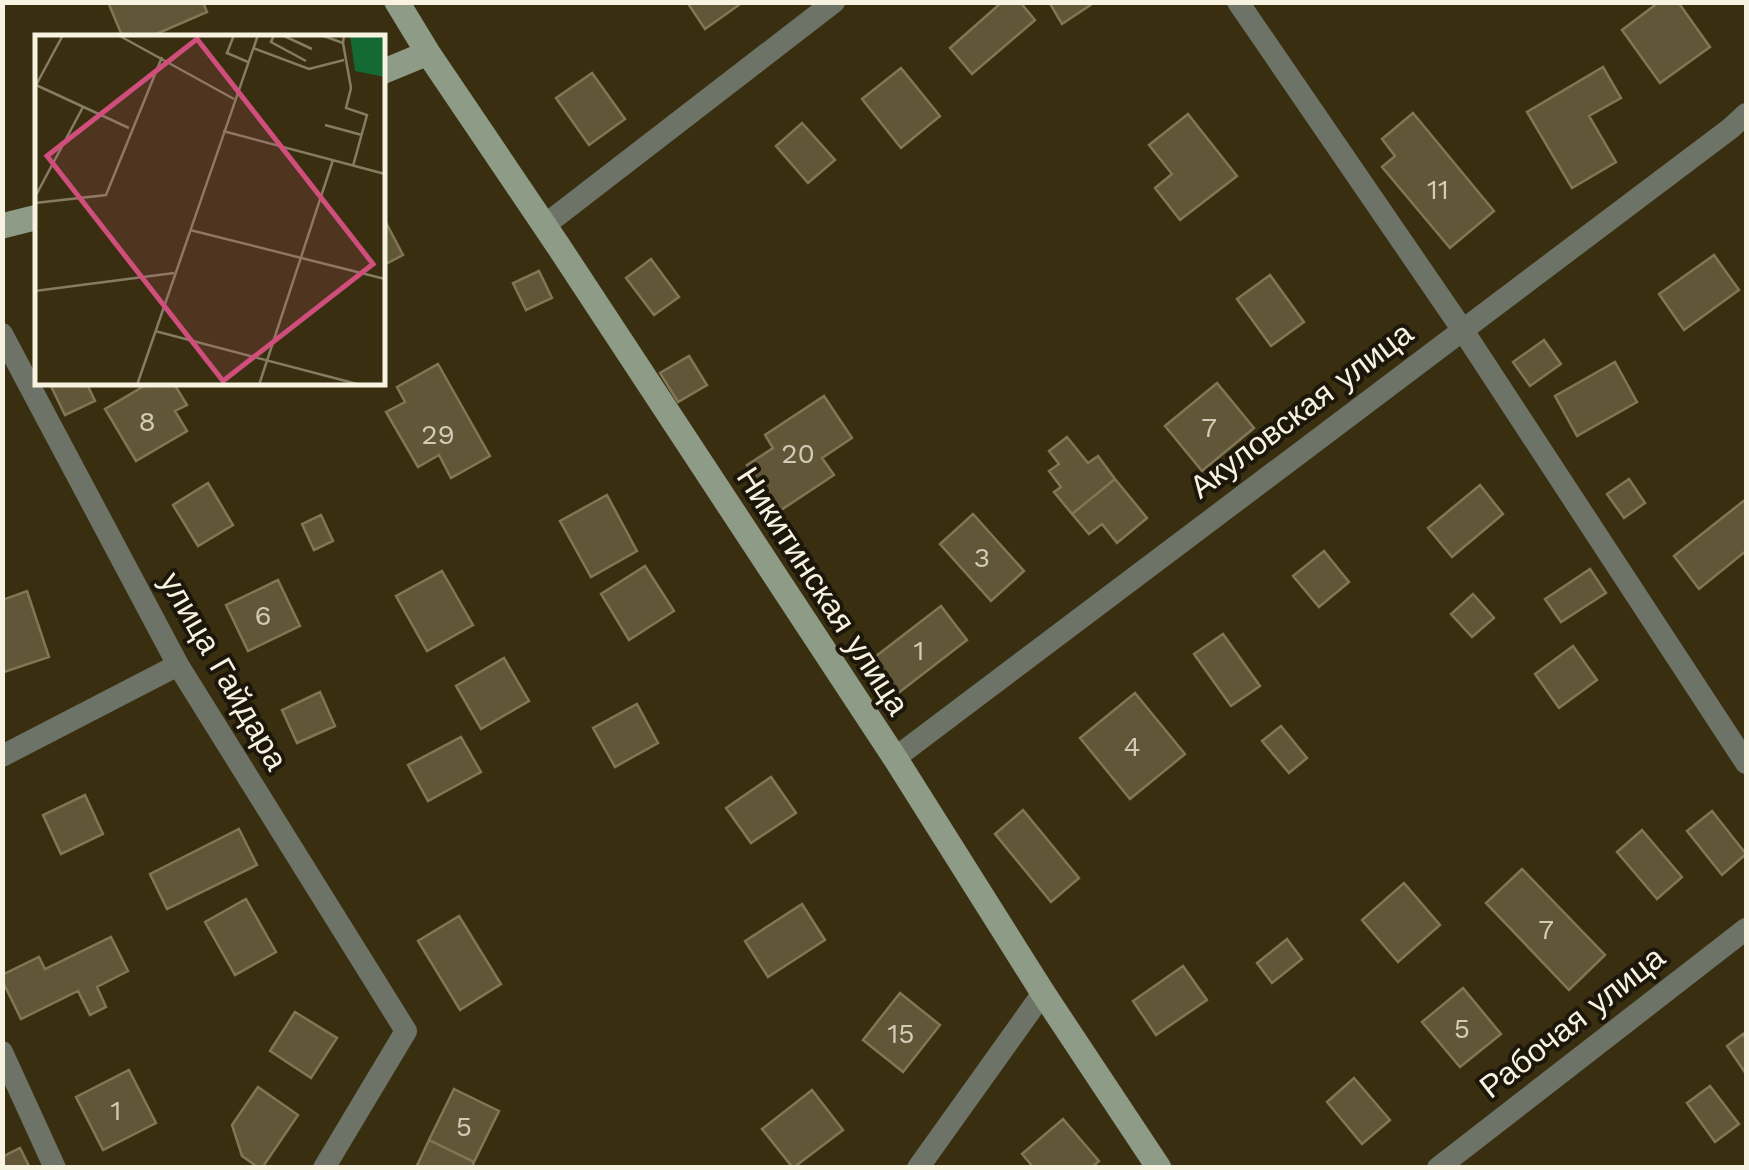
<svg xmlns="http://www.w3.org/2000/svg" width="1749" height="1170" viewBox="0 0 1749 1170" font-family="'Work Sans',sans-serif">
  <rect width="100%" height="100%" fill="#392f10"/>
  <path fill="#615637" stroke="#817656" stroke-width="2.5" d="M108,2h95l4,10 -60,26h-24z
    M687,2h56l-38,27z
    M1002,2h18l15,18 -63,54 -22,-26z
    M1049,2h46l-33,22z
    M1659,2h19l32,45 -50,36 -38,-53z
    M1603,67l18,31 -32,18 27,46 -44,26 -45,-76z
    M901,68l39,48 -39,32 -39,-49z
    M592,73l33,46 -36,26 -33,-47z
    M1413,113l81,98 -44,37 -68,-81 13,-11 -13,-17z
    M1188,114l49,62 -57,44 -25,-32 17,-14 -23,-29z
    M802,123l33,37 -27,23 -32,-37z
    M382,215l21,40 -21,11z
    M1714,255l25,35 -55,40 -25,-36z
    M651,259l28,38 -25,18 -28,-37z
    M539,271l13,27 -26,12 -13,-27z
    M1270,275l34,47 -33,24 -34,-47z
    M1544,340l17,24 -31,22 -17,-24z
    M689,356l18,29 -29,17 -18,-29z
    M1615,362l22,40 -60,34 -22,-40z
    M438,364l52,92 -39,22 -12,-23 -21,12 -32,-55 19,-10 -8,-15z
    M49,382h37l9,19 -30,14z
    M151,382h22l14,23 -12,6 12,20 -51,30 -31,-52z
    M1217,383l37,45 -52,43 -37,-45z
    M824,396l28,42 -30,20 12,17 -56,37 -31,-47 26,-17 -8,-13z
    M1067,437l21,26 10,-7 17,23 -43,35 -18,-22 7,-5 -12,-16 10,-7 -10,-13z
    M1115,479l32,39 -30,25 -15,-19 -13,10 -17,-20z
    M1629,479l16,24 -21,15 -17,-24z
    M208,483l25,42 -35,21 -25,-41z
    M1480,485l23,29 -51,43 -24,-29z
    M607,495l30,56 -46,26 -31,-56z
    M1746,499v52l-47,38 -25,-33z
    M973,514l51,57 -33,30 -51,-57z
    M321,515l12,26 -19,9 -12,-26z
    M1324,551l25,31 -30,25 -26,-31z
    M645,566l29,45 -45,29 -28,-46z
    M1590,569l16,24 -45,29 -16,-23z
    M442,571l31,54 -46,26 -31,-55z
    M278,580l22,46 -52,25 -22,-46z
    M27,591l22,66 -45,15 -2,-72z
    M1473,594l21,24 -22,19 -21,-23z
    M941,606l26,34 -70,54 -26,-34z
    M1223,634l37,52 -29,20 -37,-52z
    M1573,646l24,34 -38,28 -24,-34z
    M504,658l25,43 -48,28 -25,-43z
    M320,692l15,34 -38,17 -15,-33z
    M1135,693l50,61 -55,45 -50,-61z
    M637,704l21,39 -43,24 -22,-39z
    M1281,726l26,32 -18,15 -27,-32z
    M461,737l20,35 -53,29 -20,-36z
    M771,777l25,36 -45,30 -25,-35z
    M85,795l18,39 -42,20 -18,-39z
    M1023,810l56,68 -28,24 -56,-68z
    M1712,811l34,43 -24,21 -35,-44z
    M239,829l18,36 -90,44 -17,-35z
    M1642,830l40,47 -25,22 -40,-47z
    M1522,869l83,86 -36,35 -83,-87z
    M1404,883l36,42 -42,37 -36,-42z
    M246,899l30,53 -41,23 -30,-53z
    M802,904l23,36 -57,37 -23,-36z
    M459,916l42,68 -41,26 -42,-69z
    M111,937l17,34 -31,16 9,20 -16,8 -12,-24 -57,28 -19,-39v-5l37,-18 6,12z
    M1287,939l15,20 -30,24 -15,-20z
    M1183,966l24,34 -51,35 -23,-34z
    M1463,988l38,46 -41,33 -38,-45z
    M900,993l40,32 -37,47 -40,-32z
    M295,1012l42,26 -26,40 -41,-27z
    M1743,1034l3,6v34l-19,-28z
    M129,1070l27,53 -53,27 -27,-53z
    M1354,1078l36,42 -28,24 -35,-42z
    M1710,1086l29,38 -24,18 -28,-39z
    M258,1087l40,28 -36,53h-3l-17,-12 -10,-31z
    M454,1089l45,22 -25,51 -45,-22z
    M812,1090l31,40 -50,38 -31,-39z
    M1063,1119l36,42 -8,7h-57l-12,-14z
    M429,1140l45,22 -2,6h-56z
    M20,1148l10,20h-28v-11z"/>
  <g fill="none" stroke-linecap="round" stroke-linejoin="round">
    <path stroke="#6d7467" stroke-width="22" d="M1238,2l224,327 284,434
      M545,225l289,-223
      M2,334l176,331 228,366 -82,137
      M2,756l176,-91
      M895,758l836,-630 15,-14
      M2,1052l53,116
      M918,1168l125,-175
      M1438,1168l308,-239"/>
    <path stroke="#8e9b86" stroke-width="25" d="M397,2l31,51 131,194 336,511 148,235 116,175
      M382,72l46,-19
      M2,226l36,-9"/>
  </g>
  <g text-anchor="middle" stroke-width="8" stroke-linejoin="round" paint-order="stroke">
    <g font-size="28" fill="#d2cbb6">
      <text x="1438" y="199">11</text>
      <text x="147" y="431">8</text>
      <text x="1209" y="437">7</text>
      <text x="438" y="444">29</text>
      <text x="798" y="463">20</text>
      <text x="982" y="567">3</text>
      <text x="263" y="625">6</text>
      <text x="919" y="660">1</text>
      <text x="1132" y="756">4</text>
      <text x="1546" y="939">7</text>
      <text x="1462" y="1038">5</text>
      <text x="901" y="1043">15</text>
      <text x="116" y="1120">1</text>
      <text x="464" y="1136">5</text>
    </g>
    <g font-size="32" fill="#f8f2e0" stroke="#1c170a">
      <text transform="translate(1301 410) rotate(-37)" y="11">Акуловская улица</text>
      <text transform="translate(823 591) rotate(57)" y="11">Никитинская улица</text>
      <text transform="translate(224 671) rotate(60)" y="11">улица Гайдара</text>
      <text transform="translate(1572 1022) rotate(-38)" y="11">Рабочая улица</text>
    </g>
  </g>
  <g transform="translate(35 35)">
    <rect width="350" height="350" fill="#392f10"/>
    <path d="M315,0h35v42l-30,-6z" fill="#146a33"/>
    <path fill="none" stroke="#857d63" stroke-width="2.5" d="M83,0l116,64M199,0l-7,18 21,9M239,0l-3,7 35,19M247,0l30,14M286,0l22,8 1,-8M308,8l8,45 -5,20 21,7 -14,51M218,13l56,21 35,-9M1,50l93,43M1,50l27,-50M290,90l37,10M188,96l162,43M0,162l48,-90M0,168l71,-8 56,-138M155,195l195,49M0,256l139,-18M120,296l206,54M102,350l121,-350M224,350l74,-225"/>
    <path fill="#d04e7c" fill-opacity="0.15" stroke="#d04e7c" stroke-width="5" d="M162,4l176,225 -150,117 -176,-225z"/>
    <rect width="350" height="350" fill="none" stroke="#f8f2e0" stroke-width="5"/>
  </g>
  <rect width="1749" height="1170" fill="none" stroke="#f8f2e0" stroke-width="10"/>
</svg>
